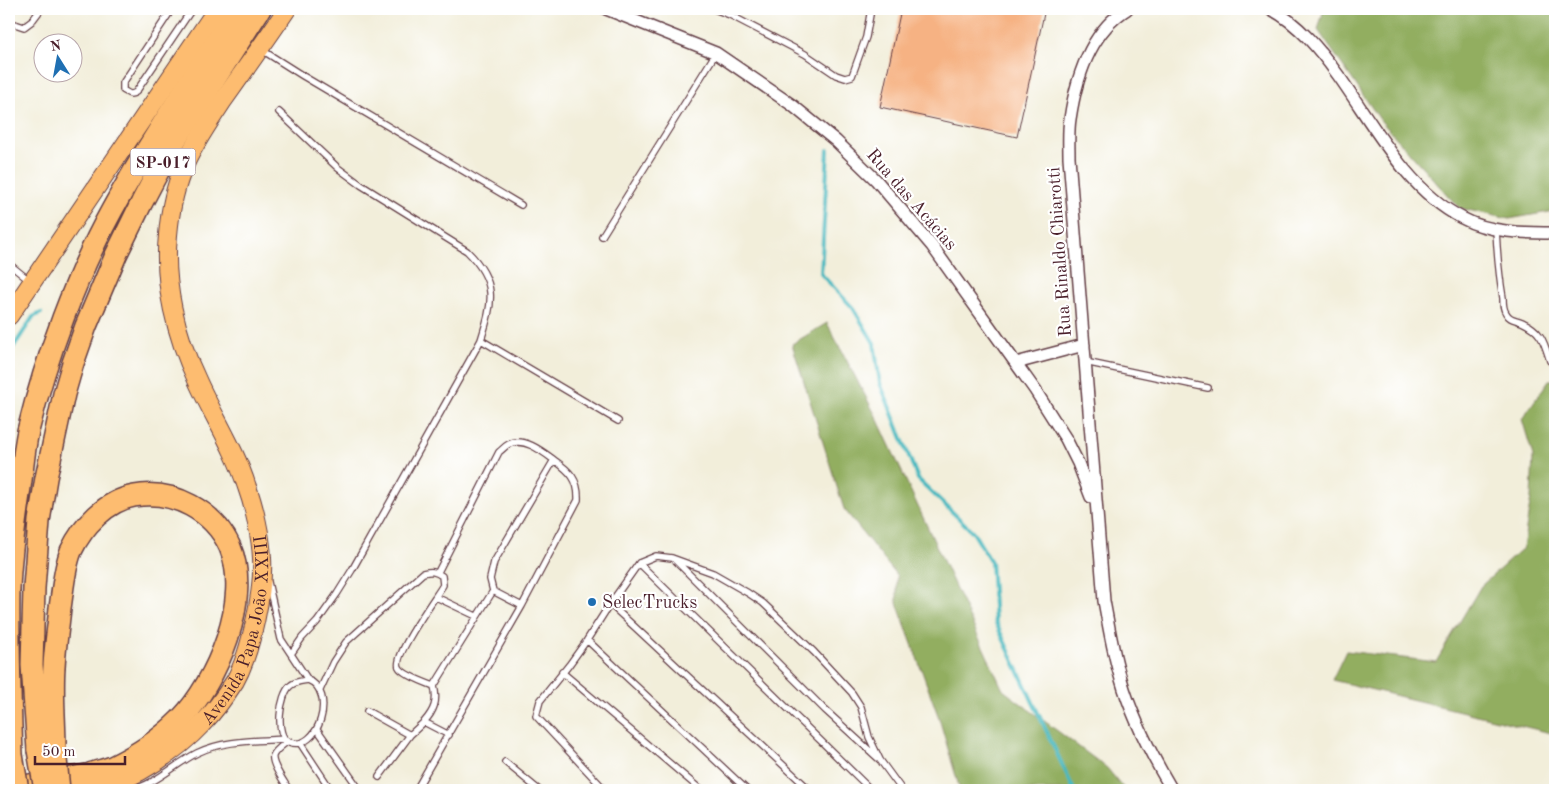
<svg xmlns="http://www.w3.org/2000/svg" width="1564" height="799" viewBox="0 0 1564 799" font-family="'Old Standard TT',serif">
  <rect width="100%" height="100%" fill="#fff"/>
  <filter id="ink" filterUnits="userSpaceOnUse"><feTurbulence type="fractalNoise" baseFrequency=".02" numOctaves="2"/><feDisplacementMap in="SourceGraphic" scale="10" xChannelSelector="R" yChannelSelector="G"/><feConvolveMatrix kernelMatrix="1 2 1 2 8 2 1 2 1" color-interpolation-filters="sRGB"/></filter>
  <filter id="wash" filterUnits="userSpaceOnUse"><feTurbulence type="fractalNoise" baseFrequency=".0096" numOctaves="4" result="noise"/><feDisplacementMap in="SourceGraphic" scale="20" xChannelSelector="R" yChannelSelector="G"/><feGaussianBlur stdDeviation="1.12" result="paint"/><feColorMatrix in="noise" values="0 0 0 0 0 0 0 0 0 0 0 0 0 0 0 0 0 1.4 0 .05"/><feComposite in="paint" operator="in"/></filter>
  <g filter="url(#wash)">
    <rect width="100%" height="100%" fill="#f2eeda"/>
    <path fill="#92ae60" stroke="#6e6646" d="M1324,9h231v202l-46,8 -50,-11 -78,-87 -63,-91z
      M827,323l50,95 126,272 104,78 18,22h-165l-21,-72 -42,-115v-27l-53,-67 -52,-165z
      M1549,380h6v354l-223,-54 14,-29 90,11 45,-76 42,-38 8,-51 2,-41 -11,-37z"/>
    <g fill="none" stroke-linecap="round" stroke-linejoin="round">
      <path stroke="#4ab9c0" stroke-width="4" d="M828,150l-7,124 32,34 21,35 6,40 38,96 55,53 18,30 4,59 79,169
        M9,354l24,-37 8,-4"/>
    </g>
    <g id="blocks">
      <path fill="#f6b283" d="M901,9h144l-28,128 -137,-30z"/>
    </g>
  </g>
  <g filter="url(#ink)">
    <use href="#blocks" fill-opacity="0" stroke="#633e45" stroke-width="1"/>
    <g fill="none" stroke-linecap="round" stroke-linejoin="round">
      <defs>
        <path id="lane" d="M172,9l-49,74v7c5,3 7,6 13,2l56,-83
          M714,9l16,6 75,39 31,21 9,3 7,-2 14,-39 5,-28
          M9,22l15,5 8,-6 9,-12
          M262,50l41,26 218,129
          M279,112l59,56 23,17 106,66c31,31 26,51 14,89l-129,230 -15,24 -20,28 -15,16 -11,16
          M1496,229c1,23 3,46 7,69 0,6 0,11 3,15 4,7 9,6 16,9 20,9 22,20 28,39
          M602,236l114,-183
          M9,264l21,17
          M481,340l137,81
          M1085,362l123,26
          M674,559l151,151 55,50 22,30
          M639,563l232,227
          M268,582l13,57 27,41
          M436,597l40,19
          M610,604l200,186
          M522,606l56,-106c1,-20 -8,-29 -24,-40
          M587,640l160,150
          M562,672l139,118
          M308,680c29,11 11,73 -19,62 -15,-6 -9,-47 1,-56 5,-5 12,-5 18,-6z
          M320,690l13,-28 13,-20 77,-69c8,-2 12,-2 19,3l1,9c-8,13 -50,71 -44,82 3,7 27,16 35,19l59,-95 -3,-12 4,-17 60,-102c-12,-9 -30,-23 -45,-16 -4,2 -7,6 -10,8l-61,120
          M367,711l43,24
          M424,722c10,-11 14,-21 10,-36
          M317,729l43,61
          M288,741c-5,4 -13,9 -15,15 -2,8 12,27 16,34
          M300,743l31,47
          M505,762l34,28
          M379,777l31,-42 14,-13 25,13
          M130,790c25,-5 45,-26 67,-37 26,-13 59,-12 88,-14
          M416,790l106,-184 -29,-15
          M605,790l-69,-74 4,-15 29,-36 18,-25 23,-36 29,-41 17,-7 16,2 41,15 35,20 15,10 51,49 38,41 9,14 8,30 11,23"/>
        <path id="street" d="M606,9l110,44 76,52 44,36 40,39 56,66 103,144 31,49 12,24 13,34
          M1127,9c-37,23 -51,69 -57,110 -2,12 -1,26 -1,38l35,444c5,26 9,53 17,78 11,39 31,77 51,111
          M1271,9c28,15 49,41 67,66 35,49 69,115 124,143 27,15 63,15 93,15
          M1016,363l68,-18"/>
        <g id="primary">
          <path d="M9,316l208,-307"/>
          <path id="s1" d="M100,790c38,-15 74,-36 102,-66 12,-12 24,-29 33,-43 16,-29 29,-91 27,-123 -1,-21 -8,-52 -15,-71 -12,-38 -34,-71 -50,-107 -21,-44 -34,-97 -29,-145 2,-24 7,-49 17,-71 10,-22 24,-42 37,-62 22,-31 44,-62 65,-93"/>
        </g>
        <path id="highway" d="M38,750l-6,-85 2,-77 5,-67 7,-43 18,-84 9,-31 13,-37 30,-71 26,-53 30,-57 88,-136
          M12,755c-2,-55 -4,-110 -3,-165 1,-34 6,-69 11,-103 3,-19 4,-38 8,-56 18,-73 48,-156 84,-221 38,-70 83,-135 126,-201
          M9,788c27,-4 54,-7 81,-14 7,-3 15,-4 22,-7 25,-12 48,-27 68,-47 37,-38 72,-121 50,-173 -16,-36 -57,-58 -96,-51 -28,5 -51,30 -63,55 -7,18 -8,38 -11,57 -2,20 -5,39 -6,59 -2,27 1,55 1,82"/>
      </defs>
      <use href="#lane" stroke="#633e45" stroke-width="8"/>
      <use href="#street" stroke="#633e45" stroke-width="14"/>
      <use href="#primary" stroke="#633e45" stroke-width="20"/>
      <use href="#highway" stroke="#633e45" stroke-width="24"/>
      <use href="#lane" stroke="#fff" stroke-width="5.5"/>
      <use href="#street" stroke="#fff" stroke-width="11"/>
      <use href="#primary" stroke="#fdbc6f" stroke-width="18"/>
      <use href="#highway" stroke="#fdbc6f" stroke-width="21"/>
      <defs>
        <path id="highway-bridge" d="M55,749l4,41
          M38,750l7,40
          M12,755l6,35"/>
      </defs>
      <use href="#highway-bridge" stroke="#633e45" stroke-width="24" stroke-linecap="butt"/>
      <use href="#highway-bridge" stroke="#fdbc6f" stroke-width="21"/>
    </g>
  </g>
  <circle fill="#1f6fb2" stroke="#fff" stroke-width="2" cx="592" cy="602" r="5"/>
  <g text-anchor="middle" stroke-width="4.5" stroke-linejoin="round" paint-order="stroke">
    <rect fill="#fff" stroke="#80626b" stroke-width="1" x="130.5" y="148.5" width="65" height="27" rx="4"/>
    <g font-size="16" font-weight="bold" fill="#4a1f2b">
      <text x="163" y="168">SP-017</text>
    </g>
    <g font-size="18" fill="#4a1f2b" stroke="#fff">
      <text transform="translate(912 199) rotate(49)" y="6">Rua das Acácias</text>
      <text transform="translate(1059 252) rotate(-94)" y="6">Rua Rinaldo Chiarotti</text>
      <text dy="6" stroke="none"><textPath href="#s1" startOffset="226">Avenida Papa João XXIII</textPath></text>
    </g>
    <g font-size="18" fill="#4a1f2b" stroke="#fff" text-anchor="start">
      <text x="602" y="608">SelecTrucks</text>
    </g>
  </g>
  <rect width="1564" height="799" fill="none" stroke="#fff" stroke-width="30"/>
  <g transform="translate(58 58) rotate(349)"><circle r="24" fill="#ffffff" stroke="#b7a5aa"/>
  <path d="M0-4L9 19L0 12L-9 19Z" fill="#1f6fb2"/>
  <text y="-8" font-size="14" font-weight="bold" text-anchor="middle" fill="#4a1f2b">N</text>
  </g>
  <path d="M35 756v8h90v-8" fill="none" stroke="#4a1f2b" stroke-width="2.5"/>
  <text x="42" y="756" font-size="15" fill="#4a1f2b" stroke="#ffffff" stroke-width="4" paint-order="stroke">50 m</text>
</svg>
